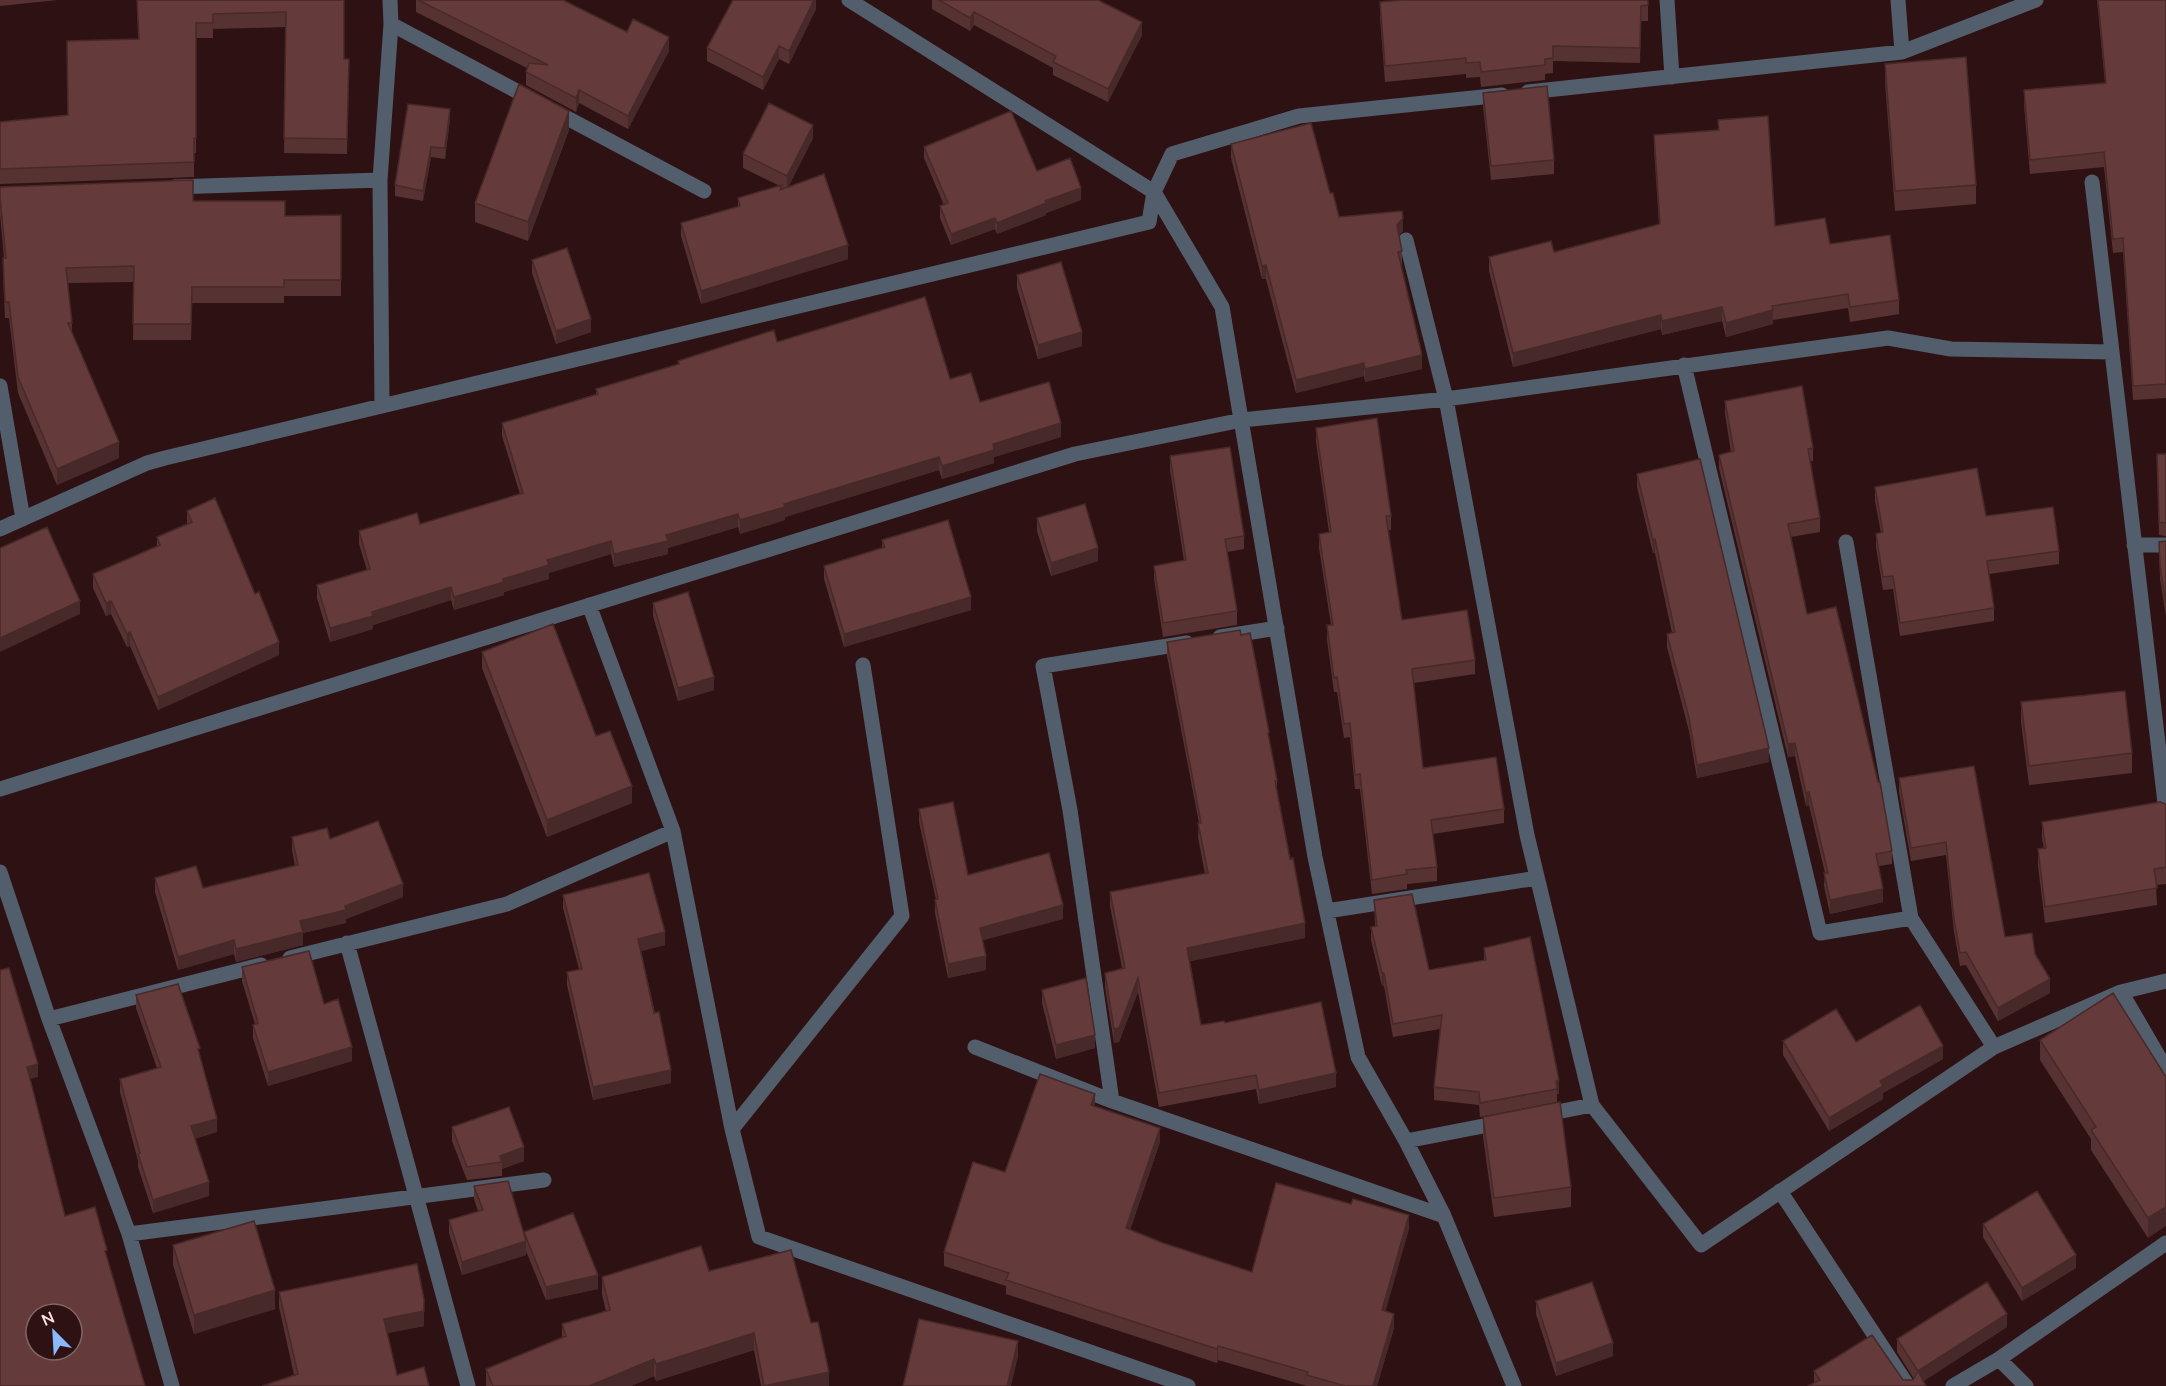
<svg xmlns="http://www.w3.org/2000/svg" width="2166" height="1386" viewBox="0 0 2166 1386" font-family="'Nunito Sans',sans-serif">
  <rect width="100%" height="100%" fill="#2e1213"/>
  <g fill="none" stroke-linecap="round" stroke-linejoin="round">
    <path stroke="#535e6d" stroke-width="15" d="M849,0l305,192 18,-38 127,-38 203,-21
      M1667,0l5,77
      M1898,0l4,52
      M391,24l313,167
      M1528,92l374,-40 134,-52
      M380,180l11,-156 -1,-24
      M2092,182l74,629
      M174,187l206,-7 2,225
      M1154,192l68,115 93,550 43,200 48,84 38,75 70,170
      M1406,240l40,159 81,436 65,270 109,140 293,-198 127,-55 45,77
      M1684,365l136,568 91,-15 83,129
      M0,386l23,133
      M0,529l147,-66 18,-5 984,-236 5,-30
      M1846,542l65,376
      M2134,545h32
      M589,605l84,226
      M1220,637l57,-9
      M0,789l1075,-335 167,-34 204,-21 442,-61 63,11 161,3
      M0,872l49,147 80,215 43,152
      M1327,911l210,-33
      M347,943l121,443
      M290,958l217,-54 166,-73 59,298 27,108 429,149
      M2121,992l45,-11
      M49,1019l212,-54
      M975,1047l137,54 -42,-291 -27,-144 144,-23
      M1112,1101l332,115
      M1542,1115l50,-10
      M732,1129l170,-213 -39,-251
      M1406,1141l98,-19
      M1780,1191l128,195
      M129,1234l415,-54
      M1999,1359l27,27
      M1953,1386l46,-27 167,-116"/>
  </g>
  <path fill="#573232" d="M0,0h58l-58,6z
    M137,0h207v59h5l-2,95 -63,-1 2,-126 -73,2v9h-17v115h-2v24l-194,7v-62l68,-7 70,-76z
    M416,0h147l64,32 42,19 -41,78 -49,-26 -3,9 -50,-27v-13l1,-4 -111,-56z
    M816,0v9l-27,55 -10,-5 -16,31 -56,-29v-13z
    M932,0h166l44,35 -34,67 -55,-27v-7l-79,-43 -4,6 -38,-22z
    M1648,0v21h-7l-1,42 -87,-2v12l-8,1v6l-64,7 -1,-10 -14,1v-4l-81,8 -5,-65v-15z
    M2097,0h69v398l-33,2 -10,-148 -10,1 -9,-86 -74,7 -6,-69v-15l81,-7z
    M1885,64l91,121v19l-81,7 -10,-128z
    M1483,93l71,67v14l-63,6 -8,-74z
    M450,119l-5,40 -14,-2 -8,44 -28,-5v-11z
    M1718,120l57,106 55,18 69,56v14l-49,8 -2,-14 -75,12v4l-47,13 -4,-16 -60,14 -1,-6 -148,38 -24,-96v-14l65,-5 105,-28 -5,-75v-14l64,-5z
    M569,130l-41,111 -53,-19v-19z
    M813,138l-25,49 60,72 -147,45 -20,-68v-13l57,-16v-9l42,-12 -37,-18v-14z
    M1231,144l99,49 9,24 64,14 -4,4 3,16v13l-1,1 21,104 -57,13 -1,-6 -68,17 -30,-114h-4l-31,-121z
    M924,147l113,24 44,29 -35,13v2l-49,19 -2,-5 -44,16 -11,-27v-12l4,-1 -20,-47z
    M0,187l193,14 92,15 56,-1v81h-57v7h-92l-1,37h-58l1,-58 -66,1 4,40v10l47,125 -62,27 -39,-92 -9,-75h-4l-2,-44v-16h1l-4,-44z
    M532,260l59,72 -35,12 -24,-71z
    M1017,275l65,71 -44,13 -21,-71z
    M777,342l173,37 30,23 81,35 -67,20v6l-52,16 -3,-9 -154,47v3l-45,14 -2,-7 -70,21v6l-54,13 -3,-13 -62,19v6l-45,13v3l-50,15 -3,-10 -78,25v4l-43,13 -13,-44v-13l50,-15 -8,-26v-13l61,-7 100,-30 -18,-58v-13l94,-29v-5l82,-25v-3z
    M1725,401l88,47v13h-3l10,57v14l-29,5 16,77 85,237v13l-13,2 4,36 -53,12 -6,-28 1,-13 -16,-68 -3,1 -11,-50 -7,1 -69,-289v-13l12,-3 -6,-38z
    M1316,428l75,88v14h-3l14,90 73,40v14l-61,9 9,85 81,41v14l-71,11 4,33v14l-30,3v5l-35,5 -12,-105h-5l-5,-52 -6,1 -7,-46h-3l-7,-52v-15h4l-12,-77v-14l10,-2 -13,-90z
    M2157,454h9v82l-7,-1z
    M1170,456l74,80v13l-17,3 10,59v14l-74,12 -9,-58v-13l30,-5 -14,-91z
    M1637,474l132,288 -72,16 -8,-47 -22,-84v-13l5,-1 -17,-80h-2l-16,-66z
    M1875,487l111,29 73,35v13l-70,10 5,34v13l-94,15 -7,-47 -10,1 -7,-43v-13l5,-1 -6,-32z
    M187,511l92,144 -121,55 -28,-64 -3,1 -16,-33 -5,2 -13,-28v-14l64,-28v-9l30,-13z
    M1037,518l61,43 -47,15 -14,-45z
    M882,540l89,70 -127,37 -20,-68v-13l58,-18z
    M2166,541v75l-6,-37 -1,-37z
    M653,603l61,87 -36,11 -25,-85z
    M1241,635l28,97v10l8,38v10l28,148 -115,23 11,64 24,-2 111,64 -77,17 -3,-15 -97,18 -21,-115 -19,50 -5,1 -9,-56v-14l17,-5 -12,-62v-14l95,-18 -7,-37 1,-14 -32,-167v-14z
    M482,652l114,84 36,67 -85,34 -65,-169z
    M2021,702l111,51v20l-103,12 -8,-63z
    M1974,766l31,171 30,17 15,39 -52,28 -32,-56 -6,1 -6,-34 -8,-77 -35,6 -12,-69v-14z
    M2166,804v80l-10,1 1,20 -112,18 -7,-57v-17h6l-2,-11v-16z
    M919,809l49,66 95,44 -81,21 4,30 -38,8 -13,-65v-13h1l-17,-78z
    M292,837l38,2 73,58 -57,22v4l-43,10v12l-67,17 -2,-8 -56,16 -23,-78v-14l48,10 92,-22 -3,-16z
    M563,895l102,50 -24,6 30,132 -78,17 -26,-115v-13l12,-3 -16,-61z
    M1374,900l55,70 55,-10v-12l46,-11 29,157h-2v8l-77,15 -1,-12 -45,-5v-13l6,-58 -47,8 -9,-51h-2l-11,-46v-13l4,-1z
    M242,967l82,37 28,57 -84,25 -15,-48v-13l2,-1 -13,-43z
    M1042,990l53,58 -39,11 -14,-56z
    M136,995l64,61 17,76 -23,7 15,57 -56,17 -15,-46v-6l-18,-69v-13l37,-11 -21,-60z
    M2040,1040l126,37 -18,161 -57,-88v-11l-51,-79z
    M1783,1041l73,1 87,17 -60,34v6l-54,32 -46,-76z
    M1095,1106l65,36 -30,88 33,13 89,29 157,-43 -24,82 9,17 -17,58h-70l-89,-26 -1,3 -211,-69v-8l-62,-20v-14l61,-80z
    M1483,1117l88,70v20l-77,10 -11,-81z
    M452,1127l72,34 -22,8v7l-35,4 -15,-39z
    M474,1186l50,49 74,54 -52,11 -20,-49v4l-64,20 -13,-42v-13l29,-9 -4,-12z
    M1983,1224l93,44 -54,33 -39,-64z
    M173,1245l102,64 -81,25 -21,-69z
    M709,1271l102,52 18,63h-68l-7,-36 -98,31 -2,-5 -23,10h-145v-17l76,-32v-13l44,-12 -4,-18v-17z
    M279,1292l145,34 -37,7 10,42 32,11 -135,-11 -15,-68z
    M1536,1301l77,55 -57,20 -20,-62z
    M2007,1327l-84,54 -109,2v-12l89,9h10l1,-1 -17,-27v-13z"/>
  <path fill="#472929" d="M814,0h2v9l-27,55v-13z
    M974,12v13l-4,6v-13z
    M1142,22v13l-34,67v-13z
    M669,37v14l-41,78v-13z
    M779,46v13l-16,31v-13z
    M579,90v13l-3,9v-14z
    M450,109v10l-5,40v-11z
    M569,111v19l-41,111v-19z
    M813,125v13l-26,52v-14z
    M431,147v10l-8,44v-10z
    M1081,188v12l-35,13v2l-49,19v-11l48,-22z
    M995,218v11l-44,16v-11z
    M1403,218v13l-6,7v-13z
    M848,245v14l-147,45v-13z
    M1266,265v14h-4v-13z
    M1722,307v14l-60,14v-14z
    M1773,310v14l-47,13v-14z
    M1661,315v14l-148,38v-14z
    M591,319v13l-35,12v-13z
    M1082,332v14l-44,13v-14z
    M1422,355v14l-57,13v-13z
    M1364,363v13l-68,17v-13z
    M1061,423v14l-67,20v6l-52,16v-13l51,-22z
    M119,442v16l-62,27v-16z
    M939,457v13l-154,47v3l-45,14v-14l44,-16z
    M738,514v13l-70,21v6l-54,13v-13l52,-19z
    M1655,539v14h-2v-13z
    M611,541v13l-62,19v6l-45,13v3l-50,15v-13l49,-18 44,-19z
    M1098,548v13l-47,15v-13z
    M451,587v13l-78,25v4l-43,13v-14l42,-16z
    M971,597v13l-127,37v-13z
    M80,601v13l-80,38v-14z
    M111,601v13l-5,2v-13z
    M130,632v14l-3,1v-13z
    M279,642v13l-121,55v-13z
    M714,677v13l-36,11v-13z
    M1795,743v13l-7,1v-13z
    M1769,748v14l-72,16v-13z
    M632,786v17l-85,34v-17z
    M1809,792v13l-3,1v-13z
    M403,884v13l-57,22v4l-43,10v12l-67,17v-13l64,-28 45,-15z
    M1883,889v13l-53,12v-14z
    M1063,905v14l-83,22v-13z
    M1305,923v15l-118,24v-14z
    M665,932v13l-27,7v-13z
    M234,940v14l-56,16v-13z
    M986,956v14l-38,8v-14z
    M1382,973h2v13h-2z
    M1138,978v14l-19,50 -5,1v-14z
    M2050,979v14l-52,28v-13z
    M1095,1035v13l-39,11v-14z
    M1943,1046v13l-60,34v6l-54,32v-13l51,-37z
    M352,1047v14l-84,25v-14z
    M38,1064v13l-11,3v-13z
    M671,1070v13l-78,17v-13z
    M1336,1073v14l-77,17v-14z
    M1559,1080v14h-2l-1,-13z
    M1095,1094v14l-4,-3z
    M217,1119v13l-26,8v-14z
    M1160,1128v14l-34,100v-14z
    M524,1147v14l-22,8v-7l-2,-6z
    M209,1182v14l-56,17v-13z
    M2166,1207v19l-18,12v-20z
    M1409,1215v14l-27,95v-14z
    M526,1241v14l-64,20v-13z
    M2076,1255v13l-54,33v-13z
    M598,1275v14l-52,11v-13z
    M275,1290v19l-81,25v-19z
    M424,1311v15l-40,8v-15z
    M1394,1314v14l-17,58h-4z
    M2007,1314v13l-89,58v-14z
    M754,1333v17l-98,31v-17z
    M1018,1341v16l-7,29h-4z
    M1613,1343v13l-57,20v-13z
    M1218,1346v14l-1,3v-14z
    M654,1359v17l-23,10h-42z
    M829,1372v14h-65z"/>
  <path fill="#653a3a" stroke="#472929" stroke-width="1.5" fill-rule="evenodd" d="M137,0h207v59h5l-2,80 -63,-1 2,-126 -73,2v9h-17v115h-2v24l-194,7v-47l68,-7 -1,-74 72,-2z
    M418,0h145l64,32 6,-13 36,18 -41,79 -49,-26 -3,8 -50,-26 3,-9 19,2z
    M733,0h81l-25,51 -10,-5 -16,31 -56,-29z
    M939,0h159l44,22 -34,67 -55,-27 3,-6 -82,-44 -4,6z
    M1403,0h245v5l-7,1 -1,42 -87,-2v12l-8,1v6l-64,7 -1,-10 -14,1v-5l-81,8 -5,-64z
    M2098,0h68v384l-33,2 -10,-148 -10,1 -9,-87 -74,8 -6,-70 82,-7z
    M1966,57l10,128 -81,6 -10,-127z
    M519,84l50,27 -41,111 -53,-19z
    M1547,86l7,74 -63,6 -8,-73z
    M769,103l44,22 -26,51 -44,-22z
    M408,104l42,5 -5,39 -14,-1 -8,44 -28,-6z
    M1011,111l26,60 33,-13 11,30 -36,13 1,2 -49,20 -2,-5 -44,16 -11,-28 8,-3 -24,-56z
    M1768,116l7,110 50,-8 5,26 60,-9 9,65 -49,7 -2,-13 -76,12 1,4 -47,13 -4,-16 -60,14 -1,-6 -148,38 -24,-96 62,-16 3,11 106,-28 -6,-89 65,-5 -1,-10z
    M1311,123l19,70h3l6,24 63,-6 1,7 -6,7 5,26 -4,1 24,103 -57,14 -1,-6 -68,17 -30,-115 -4,1 -31,-122z
    M824,174l24,71 -147,46 -20,-68 59,-17 -2,-8 44,-13 -2,5z
    M193,180v21h92v15l56,-1v65h-57v7h-92l-1,37h-58l1,-58 -68,2 6,55h-4l51,119 -62,27 -39,-92 -9,-75h-4l-2,-44h3l-6,-60v-11z
    M567,248l24,71 -35,12 -24,-71z
    M1061,262l21,70 -44,13 -21,-70z
    M925,297l25,82 21,-6 9,29 69,-20 12,41 -68,21 1,6 -52,16 -3,-9 -155,47 1,3 -45,13 -2,-6 -72,21 2,6 -54,13 -3,-13 -64,19 2,5 -46,14 1,3 -50,15 -3,-10 -79,25 1,4 -43,12 -13,-43 53,-16 -11,-38 58,-18 3,11 103,-31 -21,-70 96,-29 -2,-5 83,-25 -1,-3 96,-31 3,12z
    M1802,386l11,62 -5,1 12,69 -32,6 19,90 29,-7 42,175h2l12,69 -16,3 7,35 -53,11 -6,-27h4l-19,-81 -3,1 -11,-50 -7,1 -69,-289 15,-4 -9,-50z
    M1377,418l14,98h-5l16,104 65,-10 8,50 -63,9 11,99 73,-11 8,52 -73,11 6,47 -31,3 1,4 -35,6 -12,-106 -5,1 -5,-52 -6,1 -7,-47 -3,1 -7,-53h6l-14,-91 12,-2 -15,-104z
    M1230,447l14,89 -19,3 12,72 -74,12 -9,-57 32,-6 -16,-104z
    M2157,454h9v69l-7,-1z
    M1700,459l69,289 -72,17 -8,-47 -22,-84 8,-2 -20,-93 -2,1 -16,-66z
    M1977,468l9,48 67,-9 6,44 -72,10 7,47 -94,15 -7,-47 -10,1 -7,-43 7,-2 -8,-45z
    M215,498l40,96 4,-2 20,50 -121,55 -28,-65 -3,2 -16,-33 -5,2 -13,-29 67,-29 -3,-8 35,-15 -5,-11z
    M1085,504l13,44 -47,15 -14,-45z
    M948,520l23,77 -127,37 -20,-68 61,-19 -3,-7z
    M47,527l33,74 -80,37v-90z
    M2166,541v62l-6,-37 -1,-24z
    M688,592l26,85 -36,11 -25,-85z
    M553,624l43,112 14,-5 22,55 -85,34 -65,-168z
    M1240,630l1,5 9,-2 19,99 -1,1 9,47 -2,1 15,78 3,-1 12,65 -118,25 14,77 23,-4 1,2 96,-21 15,71 -77,17 -3,-15 -97,18 -21,-115 -19,50 -5,1 -9,-56 20,-5 -15,-76 98,-19 -10,-50h3l-34,-181z
    M2125,691l7,62 -103,13 -8,-64z
    M1974,766l31,171 27,-4 3,21 15,25 -52,29 -32,-56 -6,1 -6,-34 -8,-77 -35,6 -12,-70z
    M953,802l15,73 81,-22 14,52 -83,23 6,28 -38,8 -13,-64 3,-1 -19,-90z
    M2160,802l6,2v63l-12,2 3,19 -112,19 -7,-58 8,-1 -4,-26z
    M378,821l25,63 -58,22 1,4 -46,11 3,11 -67,17 -2,-9 -56,17 -23,-79 41,-12 7,22 95,-23 -6,-28 35,-9 3,11z
    M649,873l16,59 -27,7 16,74 5,-1 12,58 -78,17 -26,-115 15,-3 -19,-74z
    M1412,894l17,76 57,-10 -2,-12 46,-11 29,143 -3,1 1,8 -77,14 -1,-11 -45,-5 8,-72 -49,9 -9,-51h-2l-11,-46 6,-1 -3,-26z
    M309,951l15,53 14,-5 14,48 -84,25 -15,-47 5,-2 -16,-56z
    M9,968l29,96 -11,3 38,149 30,-9 12,43 -2,1 40,135h-145v-416zM36,1314h36v36h-36z
    M1086,978l9,57 -39,10 -14,-55z
    M178,984l22,64 -2,1 19,70 -26,7 18,56 -56,18 -15,-46 2,-1 -20,-74 41,-12 -25,-72z
    M2113,993l53,84v130l-18,11 -57,-88 5,-3 -56,-87z
    M1920,1005l23,41 -63,35 3,5 -54,32 -46,-77 53,-32 20,33z
    M1040,1074l55,20 -4,11 69,23 -34,100 37,15 89,29 24,-89 75,21 2,-5 56,16 -27,95 12,4 -21,72h-28l-38,-11 1,-3 -90,-26 -1,3 -211,-69 3,-7 -65,-21 29,-90 32,10z
    M1560,1102l11,85 -77,11 -11,-81z
    M509,1107l15,40 -24,9 2,6 -35,5 -15,-40z
    M508,1181l18,60 -64,21 -13,-42 34,-10 -9,-24z
    M2037,1191l39,64 -54,33 -39,-64z
    M573,1213l25,62 -52,12 -22,-55z
    M254,1221l21,69 -81,25 -21,-70z
    M701,1246l8,25 82,-21 20,73 7,-1 11,50 -65,14 -10,-53 -98,31 -2,-5 -65,27h-96l-7,-17 80,-33 -4,-12 48,-14 -8,-33z
    M417,1264l7,35v12l-40,8 13,56 27,-8 5,19h-167l36,-12 -19,-82z
    M1592,1282l21,61 -57,20 -20,-62z
    M1987,1282l20,32 -89,57 -21,-32z
    M919,1319l99,22 -11,45h-104z
    M1872,1335l31,45h10l5,-9 8,15h-118l12,-6 -6,-9z"/>
  <g transform="translate(54 1332) rotate(336)"><circle r="28" fill="#2e1213" stroke="#806667" stroke-width="1.5"/>
  <path d="M0-4.5L10 22L0 15L-10 22Z" fill="#8bbafc"/>
  <text y="-9" font-size="16" font-weight="bold" text-anchor="middle" fill="#fae5e5">N</text>
  </g>
</svg>
